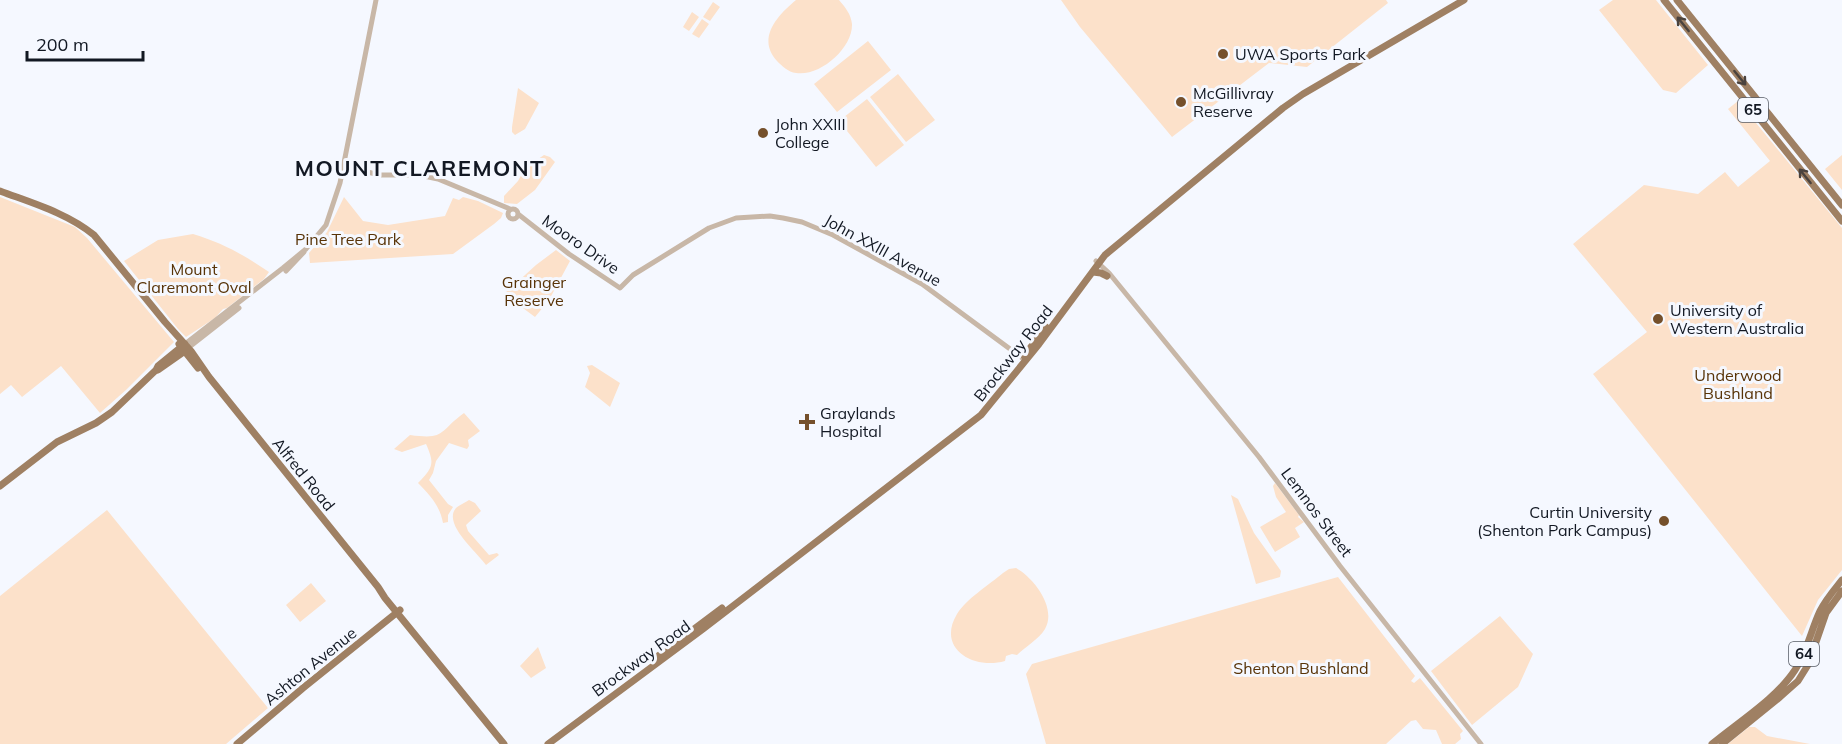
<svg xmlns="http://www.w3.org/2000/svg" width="1842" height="744" viewBox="0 0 1842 744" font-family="Mulish,sans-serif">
  <rect width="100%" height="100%" fill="#f5f8ff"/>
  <path fill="#fce1ca" d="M796,0h43c6,7 12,14 13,24 1,24 -32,53 -56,49 -8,-1 -14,-7 -19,-12 -21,-23 1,-46 19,-61z
    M1061,0h325l2,3 -81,64 -38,-4 -97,74 -92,-110z
    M1613,0h43l52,65 -32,28 -13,-3 -64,-80z
    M713,2l7,5 -10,14 -7,-4z
    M692,12l7,5 -10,14 -6,-4z
    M702,19l7,5 -10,14 -7,-4z
    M868,41l23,29 -54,42 -23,-28z
    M898,74l37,46 -29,22 -36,-45z
    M518,88l21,15 -14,26 -10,6 -3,-3v-5z
    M867,99l37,46 -28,22 -37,-46z
    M1738,101l104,127v342l-24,30 -16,36 -209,-262 54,-42 -74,-88 71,-59 54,9 27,-22 13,15 32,-26 -42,-52z
    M544,155l6,2 5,5 -20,28 -18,14 -13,-1v-7l14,-15 7,-13z
    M1842,155v35l-17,-21z
    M0,197l75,30 12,11 87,104 -48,48 -26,23 -39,-47 -39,31 -11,-12 -11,9z
    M344,197l19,24 25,4 57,-9 8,-18 6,2 4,-3 15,4 25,12 -2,5 -7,6 -41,30 -143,9 -1,-10 18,-21z
    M193,234c30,9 51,21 76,38l-5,7 -37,29 -4,1 -8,9 -29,19 -8,-8 -54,-68 34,-21z
    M556,250l14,11 -21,39 -14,17 -31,-23 32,-29z
    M592,365l28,18 -10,24 -25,-20 5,-14 -3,-7z
    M464,413l16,18 -12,9 1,6 -2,3 -18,-6 -13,18 -3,12 -4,7 19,24 5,3 -5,8v7l-5,1c-3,-17 -13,-28 -25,-40 15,-15 17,-19 8,-39l-24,8 -8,-3 16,-14c36,5 28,-3 54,-22z
    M1275,483l24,32 -1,2 6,5 -9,6 5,9 -25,15 -15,-25 26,-15 -10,-15 -3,-11z
    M1231,495l7,4 16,34 27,38 -1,6 -24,7z
    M469,500l6,3 6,8 -15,14 2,6 21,24 8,-2 2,2 -13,10c-8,-12 -44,-41 -30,-57 3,-3 9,-5 13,-8z
    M107,510l161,198 -42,36h-226v-148z
    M1016,568c18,10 41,40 29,61 -6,10 -20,18 -28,26l-5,-1 -6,2 -1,5c-31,9 -69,-12 -48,-47 9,-15 32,-29 46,-41l6,-4z
    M1338,577l77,99 -4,5 3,2 6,-5 43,53 -3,3 1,5 -6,5h-13l-6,-14 -13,-1 -7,-9 -5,1 -25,23h-340l-20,-70 6,-10z
    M311,583l15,18 -26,21 -14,-17z
    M1500,616l33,38 -15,33 -46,38 -41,-54z
    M538,647l8,21 -15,10 -11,-12z
    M1749,727h6l12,9 43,8h-82z"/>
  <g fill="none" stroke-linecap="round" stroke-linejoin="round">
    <path stroke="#c8b7a7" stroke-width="5" d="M344,165l15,5 21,5h39l19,4 72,30
      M508 214a5 5 0 1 1 10 0a5 5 0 1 1-10 0Z
      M518,214l51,40 51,34 13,-13 76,-47 27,-10 34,-2 13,2 19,4 31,13 89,49 103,76
      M1096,261l13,12 150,184 81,109 141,178
      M286,271l18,-19
      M185,344l98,-76 23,-19 20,-24 14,-42 36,-183
      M188,348l51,-40"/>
    <path stroke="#9f8063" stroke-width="7" d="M1664,0l178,221
      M1677,0l165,205
      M0,191c32,12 67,22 94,44l71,87 26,29 18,26 169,210 7,11 119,146
      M1093,272l8,1 6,3
      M179,344l19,24
      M1024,356l22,-29
      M158,370l30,-21
      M0,486l57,-44 39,-19 16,-11 44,-42 2,-4 27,-22
      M654,659l68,-51
      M237,744l66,-56 97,-78
      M548,744l155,-115 278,-214 58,-71 66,-89 178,-147 20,-14 161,-94
      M1712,744c25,-21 65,-46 83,-74 12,-18 16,-40 25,-59 6,-12 14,-21 22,-31
      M1722,744l58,-47 18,-16 10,-16 18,-52 16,-22"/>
  </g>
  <defs><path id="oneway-shaft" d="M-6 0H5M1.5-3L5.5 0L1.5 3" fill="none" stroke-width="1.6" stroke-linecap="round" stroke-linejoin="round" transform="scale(1.5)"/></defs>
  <g stroke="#4a423d">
    <use href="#oneway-shaft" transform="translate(1683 24) rotate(-129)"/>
    <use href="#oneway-shaft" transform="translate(1740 78) rotate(51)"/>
    <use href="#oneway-shaft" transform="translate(1805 176) rotate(-129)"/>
  </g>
  <g fill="#75502b" stroke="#f5f8ff" stroke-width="2">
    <circle cx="1223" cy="54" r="6"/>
    <circle cx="1181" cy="102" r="6"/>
    <circle cx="763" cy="133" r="6"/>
    <circle cx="1658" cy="319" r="6"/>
    <path d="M804 413h6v6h6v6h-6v6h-6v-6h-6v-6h6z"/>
    <circle cx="1664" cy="521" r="6"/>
  </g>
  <g text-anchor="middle" stroke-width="6" stroke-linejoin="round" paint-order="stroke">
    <g fill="#f5f8ff" stroke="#565b65" stroke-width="1.5">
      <rect x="1738" y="98" width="30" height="24" rx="4.5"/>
      <rect x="1789" y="642" width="30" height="24" rx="4.5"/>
    </g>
    <g font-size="15" font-weight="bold" fill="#121823">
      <text x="1753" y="115">65</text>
      <text x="1804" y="659">64</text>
    </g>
    <g font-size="16" fill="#121823" stroke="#f5f8ff" text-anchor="start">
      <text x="1235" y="60">UWA Sports Park</text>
      <text x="1193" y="99">McGillivray<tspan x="1193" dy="18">Reserve</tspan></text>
      <text x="775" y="130">John XXIII<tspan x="775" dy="18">College</tspan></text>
      <text x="1670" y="316">University of<tspan x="1670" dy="18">Western Australia</tspan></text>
      <text x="820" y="419">Graylands<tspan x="820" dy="18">Hospital</tspan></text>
      <text x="1652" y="518" text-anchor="end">Curtin University<tspan x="1652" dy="18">(Shenton Park Campus)</tspan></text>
    </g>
    <g font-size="16" fill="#583307" stroke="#f5f8ff">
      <text x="348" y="245">Pine Tree Park</text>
      <text x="194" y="275">Mount<tspan x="194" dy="18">Claremont Oval</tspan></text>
      <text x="534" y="288">Grainger<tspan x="534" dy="18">Reserve</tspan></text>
      <text x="1738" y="381">Underwood<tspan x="1738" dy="18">Bushland</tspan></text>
      <text x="1301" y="674">Shenton Bushland</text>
    </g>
    <g font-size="16" fill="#121823" stroke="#f5f8ff">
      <text transform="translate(581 244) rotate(35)" y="6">Mooro Drive</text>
      <text transform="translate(883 250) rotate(29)" y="6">John XXIII Avenue</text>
      <text transform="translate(1013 353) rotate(-52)" y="6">Brockway Road</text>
      <text transform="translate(304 474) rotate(51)" y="6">Alfred Road</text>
      <text transform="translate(1317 512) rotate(53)" y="6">Lemnos Street</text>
      <text transform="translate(641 658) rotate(-36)" y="6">Brockway Road</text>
      <text transform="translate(310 666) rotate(-39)" y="6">Ashton Avenue</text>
    </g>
    <g font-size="22" font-weight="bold" letter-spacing="1.5" fill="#121823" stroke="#f5f8ff">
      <text x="420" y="176">MOUNT CLAREMONT</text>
    </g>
  </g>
  <path d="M27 51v9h116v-9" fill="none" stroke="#121823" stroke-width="3"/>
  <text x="36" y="51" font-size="18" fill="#121823" stroke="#f5f8ff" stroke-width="4.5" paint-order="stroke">200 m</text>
</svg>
